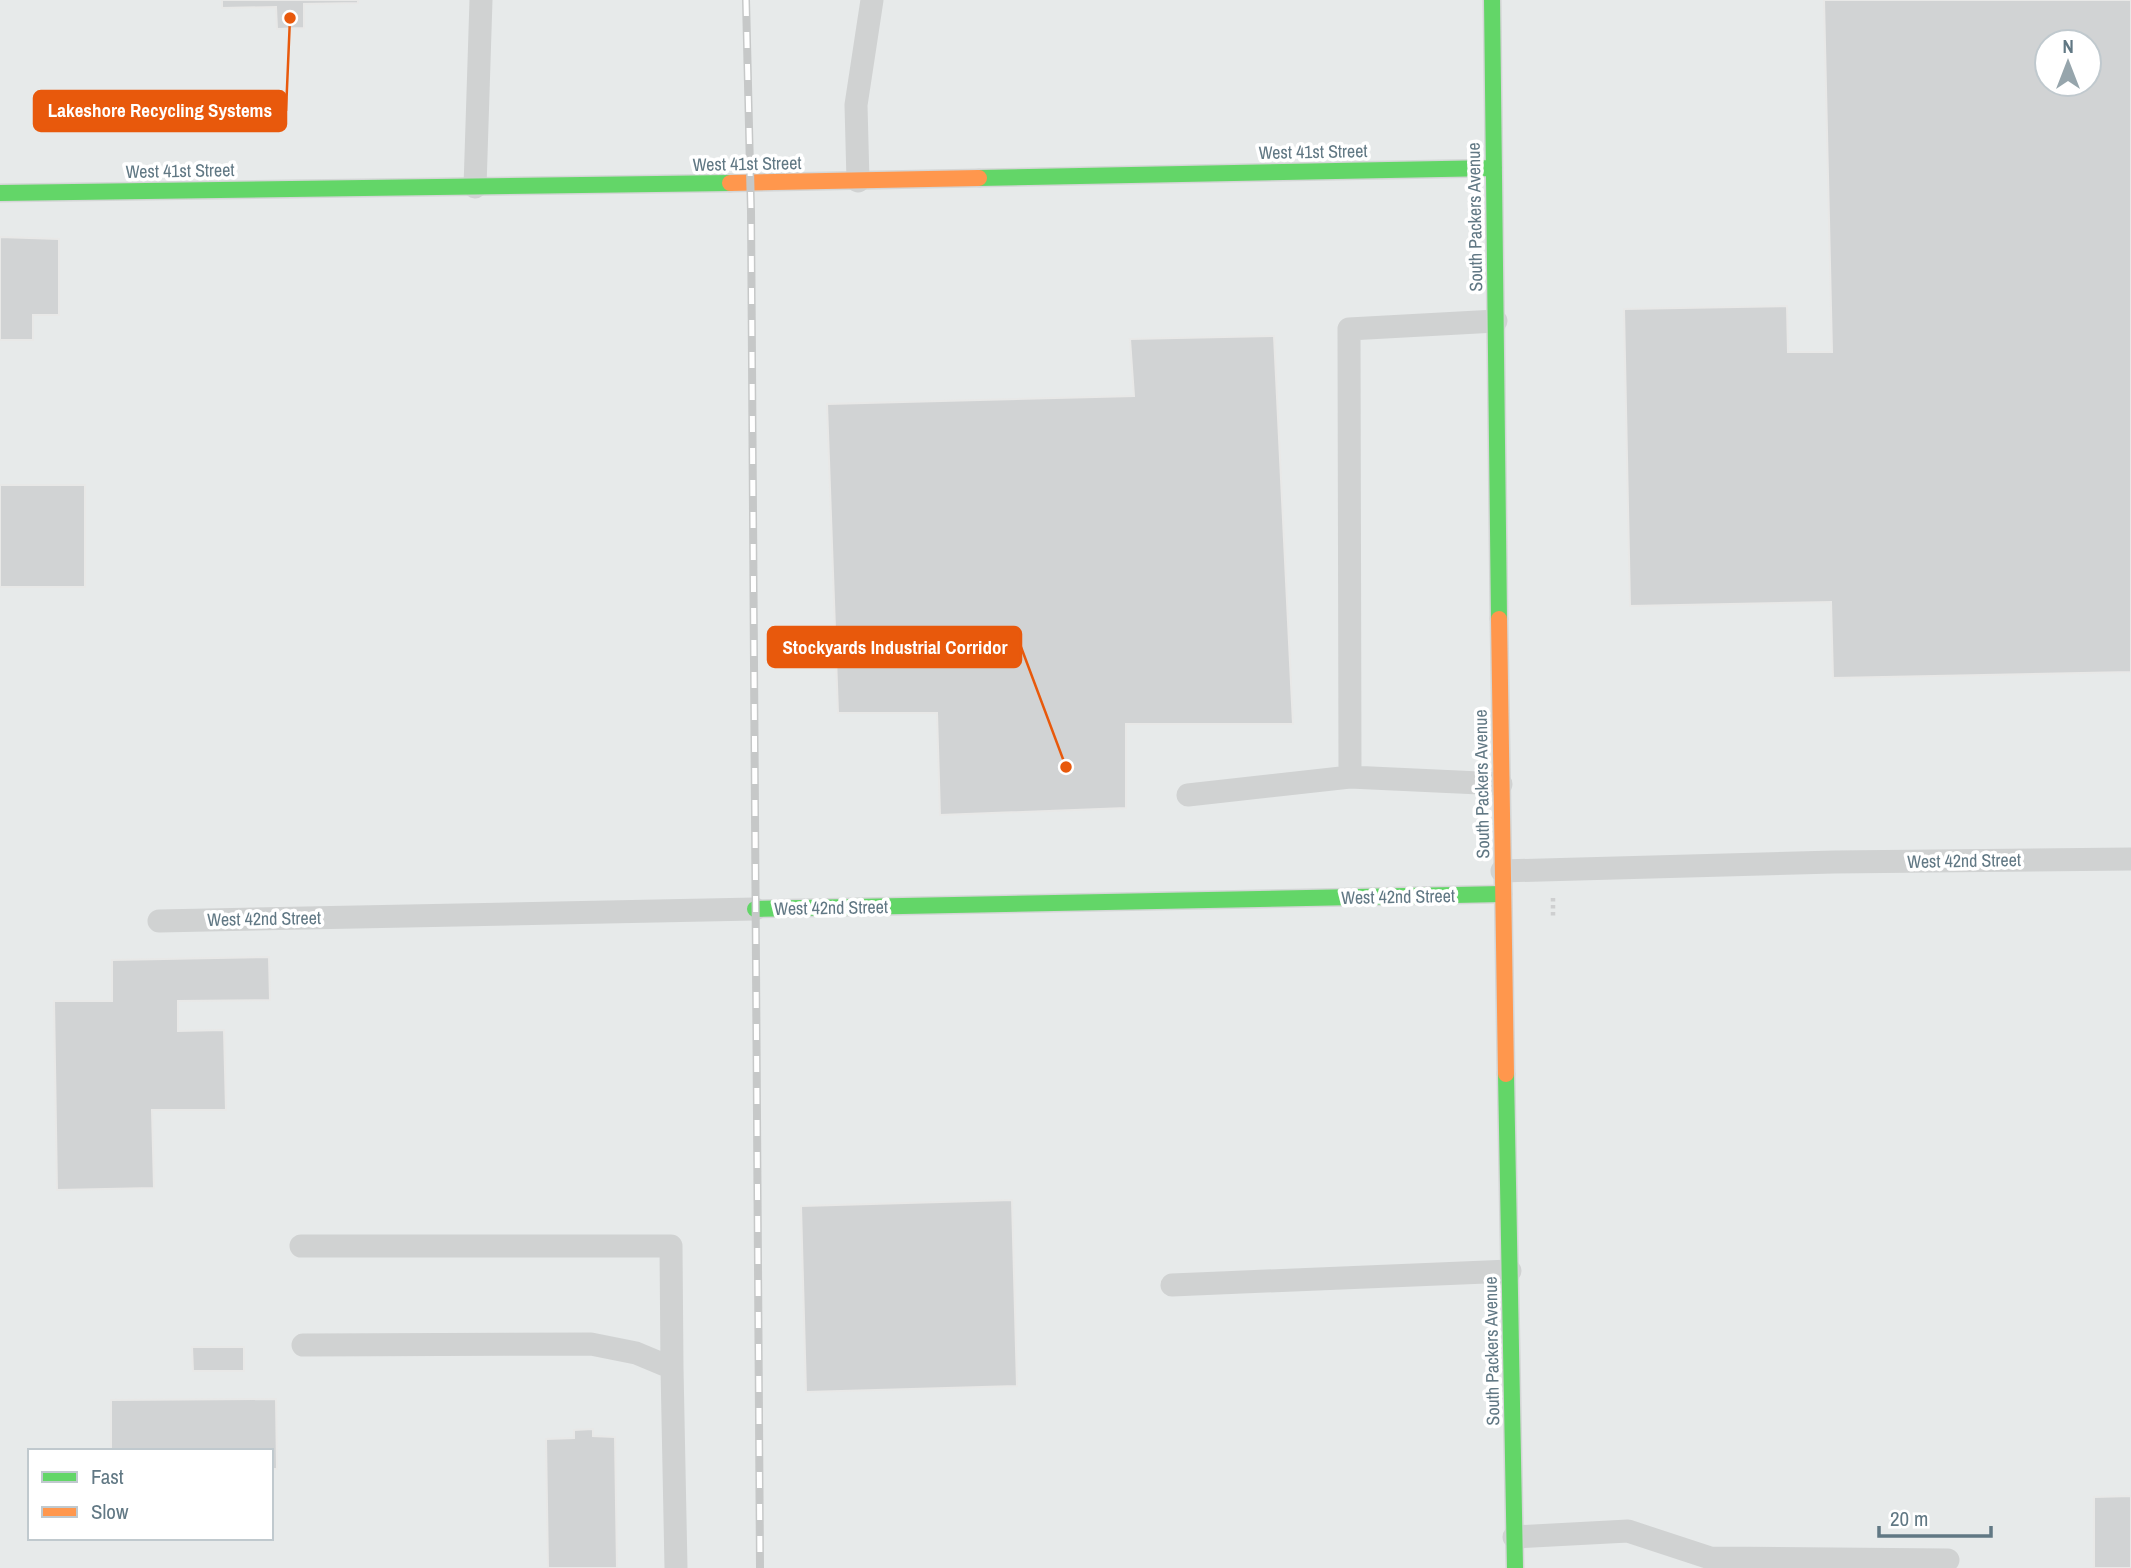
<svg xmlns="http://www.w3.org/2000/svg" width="2131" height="1568" viewBox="0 0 2131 1568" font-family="'Archivo Narrow',sans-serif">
  <rect width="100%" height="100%" fill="#f8f8f7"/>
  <path fill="#e7eaea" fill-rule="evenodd" d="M0,0h2131v1568h-2131zM2047,42h42v42h-42zM30,1451h241v87h-241z"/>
  <path fill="#d1d3d4" stroke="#e8e8e7" stroke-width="2" fill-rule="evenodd" d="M222,0h136v3l-54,1v24l-27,1 -1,-22 -54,1z
    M1824,0h307v672l-298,6 -2,-76 -201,4 -6,-297 163,-3 1,46h44zM2047,42h42v42h-42z
    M0,237l59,2v76h-26v25h-33z
    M1274,336l19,388h-167v84l-186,7 -3,-102h-99l-11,-309 307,-8 -4,-57z
    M0,485h85v102h-85z
    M269,957l1,43 -92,1v30l46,-1 2,80h-74l2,78 -97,2 -3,-189h58v-41z
    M1012,1200l5,186 -211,6 -5,-186z
    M192,1347h52v24h-51z
    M276,1399l1,70h-6v-18h-160v-51z
    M593,1429v7l22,1 2,131h-69l-2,-129 28,-1v-8z
    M2131,1496v72h-37v-71z"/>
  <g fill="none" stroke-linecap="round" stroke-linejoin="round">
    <defs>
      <path id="fast" d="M1492,0l7,619
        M979,178l515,-10
        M0,193l730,-10
        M755,909l748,-15
        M1506,1074l9,494"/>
      <path id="slow" d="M730,183l249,-5
        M1499,619l7,455"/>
    </defs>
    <use href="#fast" stroke="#d4d6d6" stroke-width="19"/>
    <use href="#slow" stroke="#d4d6d6" stroke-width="19"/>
    <path stroke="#cecfd0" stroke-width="4.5" stroke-dasharray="3.5 3.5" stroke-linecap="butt" d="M1553,898v20"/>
    <path stroke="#d0d2d2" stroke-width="23" d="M858,181l-2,-76 16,-105
      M475,187l6,-187
      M1350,777l-1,-448 147,-8
      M1188,795l162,-18 151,7
      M1502,871l332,-9 297,-3
      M159,921l596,-12
      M301,1246h370l1,122
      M1172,1285l338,-14
      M303,1345l288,-1 45,9 36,15 4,200
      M1514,1537l114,-6 82,27 238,2"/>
    <use href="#fast" stroke="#63d668" stroke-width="16"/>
    <use href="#slow" stroke="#ff974d" stroke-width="16"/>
    <defs>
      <path id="rail" d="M746,0l5,211 9,1357"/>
    </defs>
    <use href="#rail" stroke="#c6c8c8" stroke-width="8"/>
    <use href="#rail" stroke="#fff" stroke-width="5" stroke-dasharray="16" stroke-linecap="butt"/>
  </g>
  <g text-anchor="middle" stroke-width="7" stroke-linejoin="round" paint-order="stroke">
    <g font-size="18" fill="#617884" stroke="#fff">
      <text transform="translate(1313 152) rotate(-1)" y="6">West 41st Street</text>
      <text transform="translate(747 164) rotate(-1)" y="6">West 41st Street</text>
      <text transform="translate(180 171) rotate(-1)" y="6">West 41st Street</text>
      <text transform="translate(1475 217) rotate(-91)" y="6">South Packers Avenue</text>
      <text transform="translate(1482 784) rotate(-91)" y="6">South Packers Avenue</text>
      <text transform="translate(1964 861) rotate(-1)" y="6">West 42nd Street</text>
      <text transform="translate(1398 897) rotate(-1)" y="6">West 42nd Street</text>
      <text transform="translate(831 908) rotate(-1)" y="6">West 42nd Street</text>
      <text transform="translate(264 919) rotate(-1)" y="6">West 42nd Street</text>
      <text transform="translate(1492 1351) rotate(-91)" y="6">South Packers Avenue</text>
    </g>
  </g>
  <path fill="none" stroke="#e8590c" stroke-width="2.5" d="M290 18L286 111M1066 767L1021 647"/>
  <g fill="#e8590c" stroke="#fff" stroke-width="2.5">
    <circle cx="290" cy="18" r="7"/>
    <circle cx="1066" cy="767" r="7"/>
  </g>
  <g fill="#e8590c" stroke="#e8590c" stroke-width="2.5">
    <rect x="34" y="91" width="252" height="40" rx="7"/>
    <rect x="768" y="627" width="253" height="40" rx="7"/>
  </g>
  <g font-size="19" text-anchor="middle" font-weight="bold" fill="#fff">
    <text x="160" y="117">Lakeshore Recycling Systems</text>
    <text x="895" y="654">Stockyards Industrial Corridor</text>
  </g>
  <rect x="28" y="1449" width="245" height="91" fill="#ffffff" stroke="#c0c9ce" stroke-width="2"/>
  <rect x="42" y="1472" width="35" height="10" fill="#63d668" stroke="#c0c9ce" stroke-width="2"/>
  <text x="91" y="1484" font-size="21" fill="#617884">Fast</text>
  <rect x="42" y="1507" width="35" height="10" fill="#ff974d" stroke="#c0c9ce" stroke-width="2"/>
  <text x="91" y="1519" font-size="21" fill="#617884">Slow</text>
  <g transform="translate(2068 63)"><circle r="33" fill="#ffffff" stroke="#c0c9ce" stroke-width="2"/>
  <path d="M0-5L12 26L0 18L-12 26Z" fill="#96a5ac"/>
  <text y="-10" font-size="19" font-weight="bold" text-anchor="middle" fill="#617884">N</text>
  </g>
  <path d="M1879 1526v10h112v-10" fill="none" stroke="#617884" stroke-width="3.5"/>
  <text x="1890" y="1526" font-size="21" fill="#617884" stroke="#ffffff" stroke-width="5" paint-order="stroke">20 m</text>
</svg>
